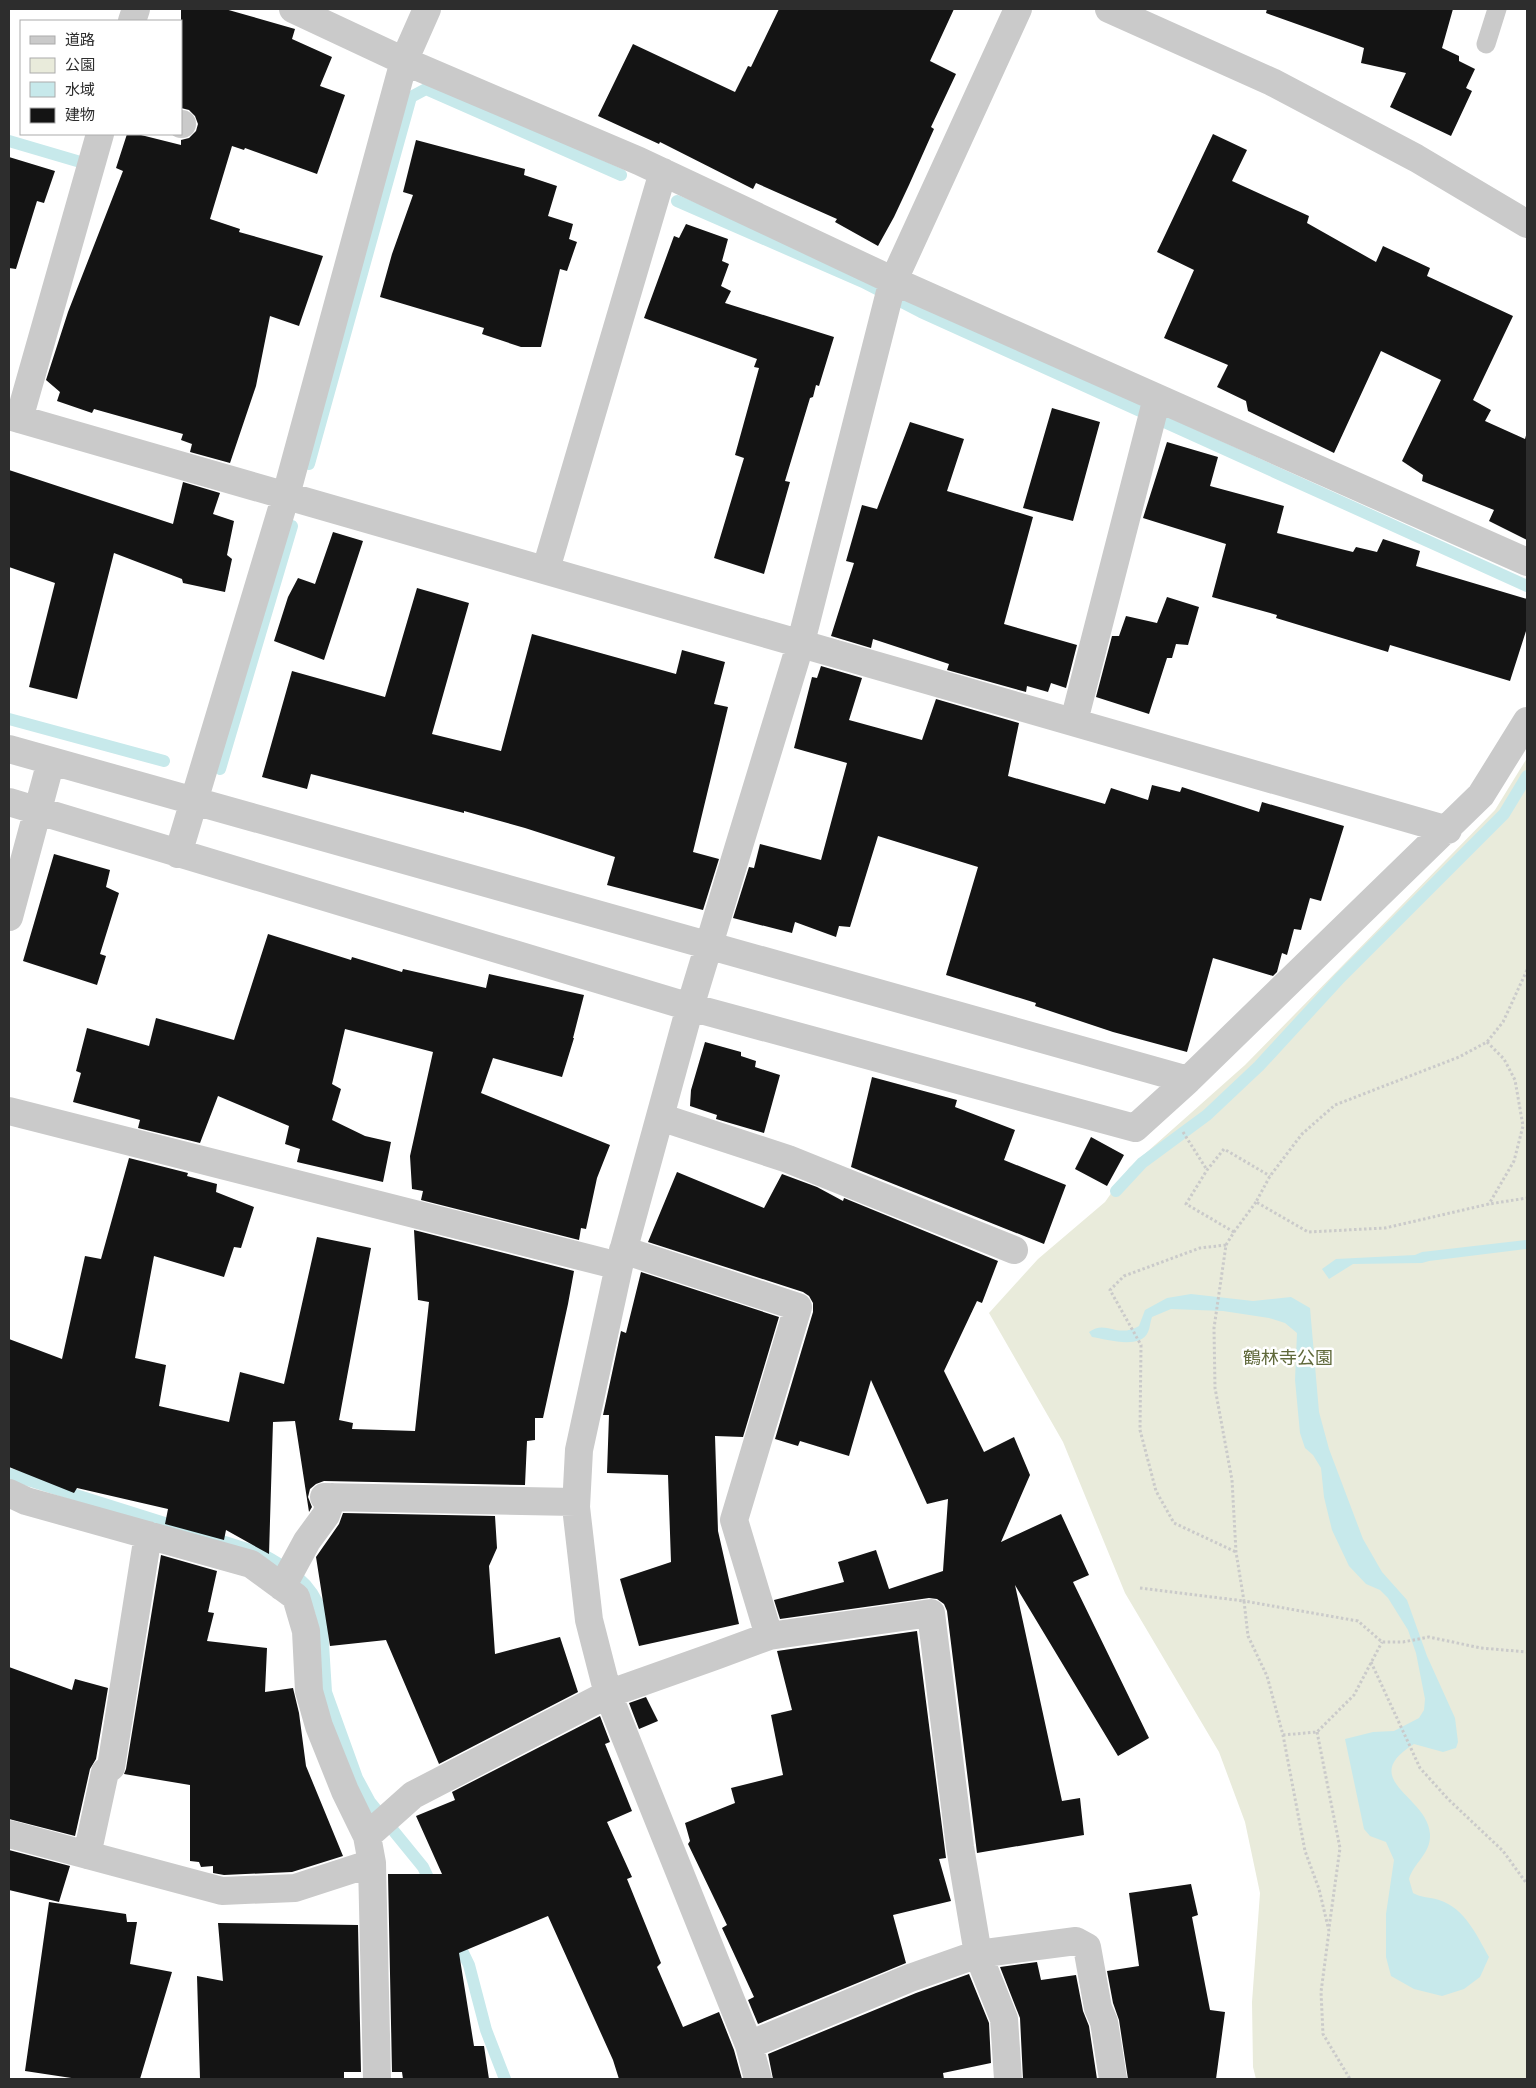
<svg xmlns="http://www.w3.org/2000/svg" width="1536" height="2088" viewBox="0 0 1536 2088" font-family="'Source Sans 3','Noto Sans JP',sans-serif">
  <rect width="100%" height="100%" fill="#fff"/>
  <path fill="#e9ebdb" d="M1527,758v1321h-271l-3,-12 -1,-65 8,-109 -15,-71 -26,-70 -94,-159 -62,-151 -74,-129 49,-54 67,-57 24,-34 116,-103 250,-255z"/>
  <path fill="#c7e9eb" d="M1527,1240v9l-98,12 -7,2 -69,1 -24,15 -7,-10 14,-10 79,-4 7,-3z
    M1191,1294l62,7 38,-4 19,11 9,104 10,37 34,90 19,33 25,28 20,56 28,62 3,24 -2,6 -13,4 -29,-8c-58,36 14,52 16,90 1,20 -16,28 -21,45l4,14c8,5 17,4 26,7 26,8 38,36 50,57l-9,20 -16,12 -22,7 -28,-7 -23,-13 -5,-19v-43l8,-54 -8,-18 -16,-6 -6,-7 -19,-90 28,-7 21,-1 25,-13 5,-8 1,-11 -9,-46 -8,-23 -20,-32 -8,-8 -14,-6 -17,-18 -17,-36 -8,-33 -3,-29 -8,-13 -8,-7 -5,-15 -5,-53 2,-47 -12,-10 -16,-5 -46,-7 -52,-2 -19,8c-2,5 -2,11 -4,15 -8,18 -42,7 -56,5l-3,-5c17,-13 28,7 50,-6l6,-16 22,-12z"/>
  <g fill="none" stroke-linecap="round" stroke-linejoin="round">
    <path stroke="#c7e9eb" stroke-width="12" d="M9,141l68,20
      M677,201l186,81 58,30 606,274
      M309,464l102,-367 15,-8 195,86
      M9,719l155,42
      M220,769l72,-243
      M1116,1191l26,-28 65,-48 52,-49 81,-88 164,-164 23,-38
      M9,1474l251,79c26,14 52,29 61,59l5,80 31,86 13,24 53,65 10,21
      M455,1936l14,29 17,65 19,49"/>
  </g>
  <path fill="#141414" d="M181,9h44l70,20 -3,10 40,18 -12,29 25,9 -28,79 -72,-26 -1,2 -12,-4 -22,73 30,10 -1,3 84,24 -24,70 -29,-10 -14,70 -26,77 -40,-11 2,-8 -11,-4 2,-6 -89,-25 -2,4 -35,-12 3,-9 -14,-12 22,-68 55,-141 -7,-3 11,-34h10l44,11v-5l8,-2 7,-7 2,-7 -3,-8 -6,-6 -8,-2z
    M779,9h175l-24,52 26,13 -25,53 3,2 -25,56 -15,32 -16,29 -43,-24 2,-3 -81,-36 -3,6 -93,-47 -1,2 -61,-28 35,-72 102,48 13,-26 3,1z
    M1267,9h186l-11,39 17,8v5l16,8 -9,19 6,3 -21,45 -61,-29 16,-34 -45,-10 3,-15 -98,-35z
    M1213,134l34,16 -15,31 77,35 -2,7 69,39 7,-16 47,22 -3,8 86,40 -40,84 18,10 -6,11 40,18 2,-7v108l-38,-19 5,-11 -72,-29 1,-6 -21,-14 39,-81 -60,-29 -47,102 -86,-42 -2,-10 -29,-14 11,-22 -64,-27 30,-68 -37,-18z
    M416,140l109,29 -1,6 33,11 -9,30 25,8 -4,15 8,3 -10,29 -7,-2 -19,78h-20l-39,-13 2,-6 -104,-31 12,-43 21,-59 -10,-3z
    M9,157l46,14 -11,32 -7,-2 -21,68 -7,-1z
    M686,224l42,15 -6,22 7,3 -8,22 10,5 -6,12 109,34 -15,49 -3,-1 -3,12 -3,1 -25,83 5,1 -26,92 -50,-16 30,-100 -9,-3 24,-87 -5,-1 3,-8 -113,-41 30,-82 5,2z
    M1052,408l48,14 -27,99 -50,-13z
    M910,422l54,17 -17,52 86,26 -29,107 73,21 -11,43 -15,-5 -3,9 -21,-6 -1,6 -79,-22 2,-6 -76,-25 -2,9 -40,-12 23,-73 -8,-2 16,-56 15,4z
    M1167,442l51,15 -8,29 74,20 -7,27 76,19 3,-5 21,5 6,-13 37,12 -4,15 111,33v29l-17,53 -120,-36 -2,7 -112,-34 1,-3 -65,-18 14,-53 -83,-26z
    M9,470l164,54 10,-42 37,11 -7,21 21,7 -7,34 5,4 -7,33 -42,-9 -1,-4 -68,-26 -37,146 -48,-12 26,-104 -46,-16z
    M333,532l30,9 -39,119 -50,-19 14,-44 10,-19 17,6z
    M417,588l52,15 -37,131 69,17 31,-117 144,40 6,-24 43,12 -11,42 14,3 -35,145 26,7 -16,51 -96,-25 8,-28 -90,-29 -61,-17v2l-153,-39 -4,15 -45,-12 30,-106 93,26z
    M1167,597l32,10 -11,38 -12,-1 -4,14h-5l-18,56 -53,-17 16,-61h7l7,-20 31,7z
    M821,666l41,12 -13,42 73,20 14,-41 83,24 -11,53 97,28 6,-16 37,12 4,-15 28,7 2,-5 77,25 3,-10 82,24 -23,75 -11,-3 -9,32 -7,-1 -7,26 -5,-2 -5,19 -4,4 -60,-18 -26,94 -74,-20 -78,-26 1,-3 -90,-28 32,-108 -100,-31 -28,91 -11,-1 -3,11 -41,-15 -3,11 -59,-15 16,-51 5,1 6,-24 61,16 26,-97 -53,-15 18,-71 5,1z
    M54,854l56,16 -4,17 13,6 -19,61 6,2 -9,29 -74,-24z
    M268,934l83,26 1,-3 50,15 1,-3 83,19 3,-14 95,21 -11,43h1l-12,39 -69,-19 -12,35 129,52 -13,33 -11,51 -5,-1 -2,12 -158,-40 2,-9 -11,-2 -2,-33 23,-104 -88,-23 -13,55 9,5 -9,31 33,16 26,6 -8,40 -86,-20 3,-13 -15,-5 4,-18 -71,-30 -18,47 -62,-15 2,-8 -67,-18 8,-29 -5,-2 11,-43 62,18 7,-28 78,22z
    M705,1042l36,10v4l15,5 -1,6 25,8 -16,58 -48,-14 1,-4 -27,-9 1,-16z
    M872,1077l85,23 -2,7 60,23 -11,30 62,25 -22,59 -193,-77z
    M1091,1137l33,18 -17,31 -32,-17z
    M129,1158l59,15 -1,3 30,8 -1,8 38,15 -13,41 -7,-1 -10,30 -70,-21 -19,102 31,7 -7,41 70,16 11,-50 44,12 33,-147 54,11 -32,172 14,3 -1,6 63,2 14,-129 -11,-2 -4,-70 160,41 -6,33 -25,114h-8v22l-8,1 -2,44 -201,-4 -8,3 -6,5 -2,8 4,10 -3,5 -14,-91 -22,1 -4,132 -43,-24 -2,10 -59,-16 3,-15 -91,-21 -3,5 -65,-26v-128l53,20 23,-103 16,3z
    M677,1172l87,36 18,-34 35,13 26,14 1,-3 154,63 -16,42 -5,-2 -33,70 40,81 30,-15 16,38 -29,67 60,-28 28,61 -16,7 76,156 -31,18 -103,-171 47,216 18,-3 4,37 -107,18 -30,-242 -3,-7 -7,-5 -8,-1 -149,21 -6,-19 70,-18 -6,-20 38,-12 13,39 54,-18 5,-72 -21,5 -56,-124 -22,76 -49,-15 -2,5 -23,-7 38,-127v-9l-4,-7 -6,-4 -155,-50z
    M641,1272l138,45 -36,120 -28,-1 3,95 21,93 -100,22 -19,-67 51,-17 -3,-87 -61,-2 2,-58h-6l18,-84 5,2z
    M343,1513l152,3 2,32 -8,18 6,88 65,-17 18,55 -139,72 -53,-124 -56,6 -14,-89 23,-33z
    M161,1555l56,16 -9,41 6,1 -7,28 60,7 -2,44 28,-4 6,25 7,53 37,90 -51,16 -68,3 -11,-2v-7l-12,1 -2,-5 -9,-1v-76l-66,-11 2,-5z
    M917,1631l29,227 -7,1 12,42 -58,14 13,48 -148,61 -10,-24 6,-3 -32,-69 5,-3 -39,-81 2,-3 -5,-18 50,-20 -4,-15 52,-13 -12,-60 21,-5 -15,-59z
    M9,1667l63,23 3,-11 33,9 -12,71 -6,10 -15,67 -66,-17z
    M646,1697l12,24 -19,8 -10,-26z
    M600,1716l10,26 -5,2 27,67 -25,11 25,55 -5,2 34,84 -4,4 26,60 36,-15 15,38 8,29h-123l-6,-19 -65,-144 -89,37 15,93h10l5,33h-86l-1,-7h-10l-4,-198h54l-26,-58 39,-16 -3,-8z
    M9,1850l61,16 -11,36 -50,-12z
    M1191,1884l7,31 -6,2 18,93 15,2 -9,67h-88l-9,-59 -6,-17 -6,-32 32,-5 -10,-73z
    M49,1902l77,12 1,8h10l-7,42 42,8 -32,107h-62l-53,-8z
    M218,1923l140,2 3,147h-17v7h-144l-3,-103 26,5z
    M1037,1962l4,18 35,-5 7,36 6,15 8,53h-74l-3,-61 -20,-51z
    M969,1974l20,49 2,40 -48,10 1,6h-171l-5,-25 148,-61z"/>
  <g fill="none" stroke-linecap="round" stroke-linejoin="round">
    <path stroke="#cacaca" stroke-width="3" stroke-dasharray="2.5 2.5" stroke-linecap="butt" d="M1527,970l-24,52 -16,20 -28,15 -124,48 -33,29 -32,42 -14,26 52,30 77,-4 104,-24 38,-6
      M1487,1042l17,17 11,21 8,46 -9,35 -25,43
      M1183,1132l24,38
      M1256,1202l-22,30 -8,13 -12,83 1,60 17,92 4,72 8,49 114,20 24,21h21l26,-5 52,11 46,4
      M1234,1232l-48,-28 21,-34 17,-21 46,27
      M1226,1245l-26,3 -76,28 -14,14 31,55 -1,85 16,61 18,32 62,29
      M1140,1588l104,13 4,35 19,40 16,59 22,116 14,38 10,42 -8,61 2,42 27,45
      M1371,1662l49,106 28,31 55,52 24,33
      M1317,1732l23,116 -11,80
      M1283,1735l34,-3 37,-37 28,-53"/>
    <path stroke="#cacaca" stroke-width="19" d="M1486,44l11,-35"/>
    <path stroke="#cacaca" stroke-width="28" d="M293,9l111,52 235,100 255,120 633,281
      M132,21l4,-12
      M181,124h1
      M9,416l1439,414
      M19,419l81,-285
      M546,569l117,-397
      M1074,721l83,-323
      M9,749l1179,331
      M9,802l681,205 445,121 53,-48 293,-285 46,-74
      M178,854l108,-359 118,-434 23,-52
      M9,917l42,-156
      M9,1111l610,155
      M660,1117l128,42 226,91
      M623,1250l175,57 -64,213 35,116
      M9,1493l17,8 225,63 45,33 10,34 3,60 10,35 26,65 22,45
      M324,1497l252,5
      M282,1587l25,-46 19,-26 6,-18
      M9,1834l213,57 73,-3 77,-25
      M87,1855l18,-83 6,-5 37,-232
      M749,2045l161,-67 68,-24 98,-13 11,6 11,61 6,14 9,57
      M377,2079l-5,-216 -5,-27 46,-41 195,-101 107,-38 54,-20 162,-23 29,234 18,107 26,65 4,60
      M758,2079l-9,-34 -141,-351 -19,-74 -13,-113 3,-57 40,-184 71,-259 111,-365 91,-358 126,-275"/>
    <path stroke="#cacaca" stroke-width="28" d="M1109,9l163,73 144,76 111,66"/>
  </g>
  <g text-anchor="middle" stroke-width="5" stroke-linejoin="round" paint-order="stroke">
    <g font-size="18" fill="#60693b" stroke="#fff">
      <text x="1288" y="1364">鶴林寺公園</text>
    </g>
  </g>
  <rect width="1536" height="2088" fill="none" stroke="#2d2d2d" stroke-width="20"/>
  <rect x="20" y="20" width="162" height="115" fill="#ffffff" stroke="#ababab"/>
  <rect x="30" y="36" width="25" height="8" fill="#cacaca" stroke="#ababab"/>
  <text x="65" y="45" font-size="15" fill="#2d2d2d">道路</text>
  <rect x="30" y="58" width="25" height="15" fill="#e9ebdb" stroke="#ababab"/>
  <text x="65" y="70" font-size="15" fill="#2d2d2d">公園</text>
  <rect x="30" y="82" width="25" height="15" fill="#c7e9eb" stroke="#ababab"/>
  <text x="65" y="95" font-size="15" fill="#2d2d2d">水域</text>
  <rect x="30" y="108" width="25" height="15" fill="#141414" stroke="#ababab"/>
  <text x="65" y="120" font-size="15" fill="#2d2d2d">建物</text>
</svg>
